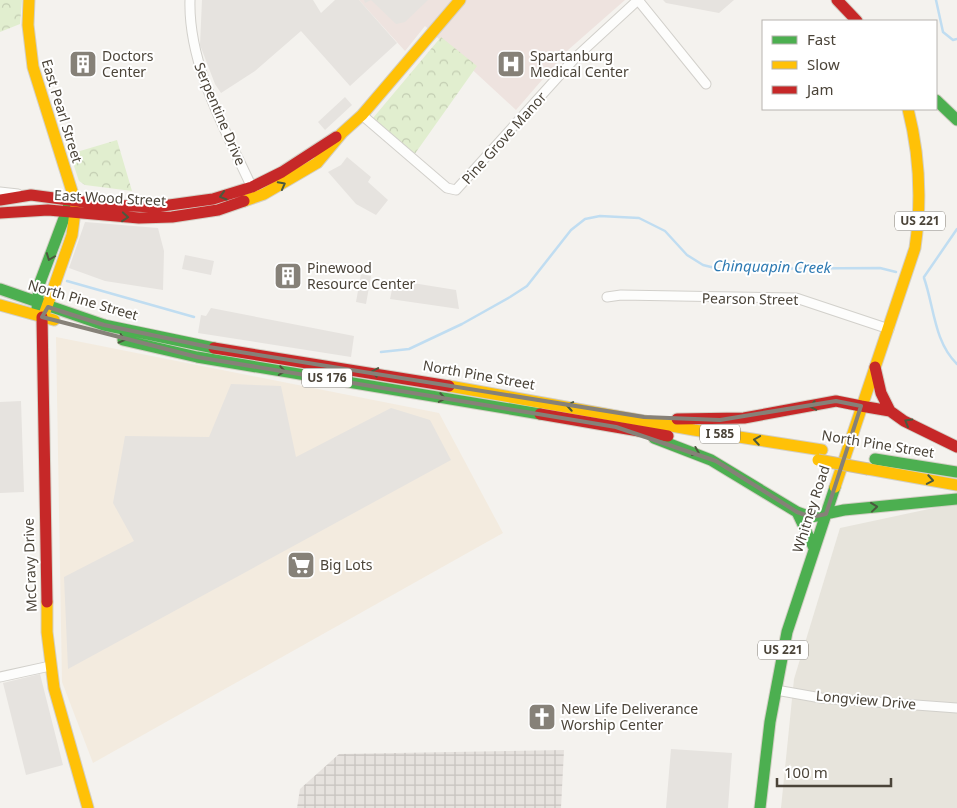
<svg xmlns="http://www.w3.org/2000/svg" width="957" height="808" viewBox="0 0 957 808" font-family="'Noto Sans',sans-serif">
  <defs>
    <pattern id="industrial-grid" width="8" height="8" patternUnits="userSpaceOnUse" patternTransform="scale(1.25)"><rect width="8" height="8" fill="#e6e2de"/><path d="M0 4h8M4 0v8" fill="none" stroke="#c7c3bf"/></pattern>
    <pattern id="park-crowns" width="20" height="18" patternUnits="userSpaceOnUse" patternTransform="scale(1.25)"><rect width="20" height="18" fill="#e1eecf"/><path d="M2 6a3 3 0 1 1 6 0M12 15a3 3 0 1 1 6 0" fill="none" stroke="#c3cdb2"/></pattern>
  </defs>
  <rect width="100%" height="100%" fill="#f4f2ee"/>
  <path fill="#e7e4dc" d="M957,503v305h-176l13,-129 46,-151z"/>
  <path fill="#f3ebdf" d="M56,337l383,76 64,120 -410,230 -31,-81z"/>
  <path fill="url(#industrial-grid)" d="M564,750l-3,58h-264l3,-19 39,-35z"/>
  <path fill="#eee3df" d="M359,0h266l-57,50 -52,60 -91,-84 -20,25z"/>
  <path fill="url(#park-crowns)" d="M0,0h22l-2,24 -20,8z
    M441,37l36,29 -63,89 -41,-37z
    M117,140l15,51 -47,-6 -6,-4 -9,-27z"/>
  <path fill="#e6e3df" d="M202,0h111l8,13 14,-13h24l38,43 -47,43 -49,-55 -46,40 -34,22 -6,-9 -15,-39z
    M364,0h64l-23,22 -9,2 -25,-24 -6,3z
    M663,0h71l-15,13 -53,-10z
    M345,97l7,8 -27,25 -7,-8z
    M347,157l24,20 -3,5 20,18 -12,15 -20,-11 -28,-32 13,-7z
    M85,222l73,6 6,23 -1,39 -58,-9 -36,-13z
    M185,255l29,6 -3,14 -29,-6z
    M361,274l10,2 -5,28 -10,-2z
    M394,280l62,10 3,19 -69,-10z
    M211,308l143,28 -3,21 -153,-24 3,-18 5,1z
    M231,384l50,2 15,71 95,-49 39,12 21,40 -383,209 -4,-92 70,-36 -21,-38 12,-67 84,1z
    M21,401l3,91 -24,1v-91z
    M40,674l23,91 -37,10 -23,-92z
    M671,749l61,4 -4,55h-62z"/>
  <g fill="none" stroke-linecap="round" stroke-linejoin="round">
    <path stroke="#c0ddf1" stroke-width="2.5" d="M936,0l7,32 10,8 4,-1
      M924,277l33,-48
      M924,278c10,28 10,64 33,86
      M67,281l127,36
      M381,352l28,-3 53,-25 48,-27 17,-11 44,-56 14,-11 15,-3 39,2 26,13 22,24 16,10 16,4 161,-1 16,4"/>
    <defs>
      <path id="street" d="M190,0c-2,66 37,133 64,192
        M638,0l68,84
        M362,115l85,73 9,2 119,-132 63,-58
        M0,192l18,2
        M607,297l14,-2 175,3 93,31
        M0,677l50,-11
        M776,690l45,8 136,10"/>
      <path id="fast" d="M936,100l21,20
        M0,289l104,36 110,23
        M37,309l2,-24 30,-80
        M123,340l74,17 343,57
        M654,438l57,22 86,52 14,5 33,-7 113,-11
        M875,459l82,13
        M797,512l17,36
        M760,808l10,-86 17,-90 48,-145"/>
      <path id="slow" d="M29,0l-1,25 5,42 43,137 -4,31 -27,77
        M244,201l20,-7 53,-31 25,-30 20,-18 98,-115
        M0,305l54,15
        M449,386l245,44 128,20
        M868,469l89,16
        M835,487l80,-239c7,-48 5,-92 -7,-139
        M47,602v30l7,56 34,120"/>
      <path id="jam" d="M837,0l20,21
        M0,200l31,-5 76,10 48,2 58,-8 39,-12 30,-15 54,-35
        M0,213l48,-3 91,8 33,-1 46,-7 26,-9
        M42,317l5,285
        M214,348l235,38
        M875,367l6,26 9,18
        M861,406l29,5 14,10 53,26
        M540,414l128,22
        M677,419l67,-1 92,-17 25,5"/>
    </defs>
    <use href="#street" stroke="#d2d0cb" stroke-width="11"/>
    <use href="#fast" stroke="#d3cfc5" stroke-width="13"/>
    <use href="#slow" stroke="#d3cfc5" stroke-width="13"/>
    <use href="#jam" stroke="#d3cfc5" stroke-width="13"/>
    <use href="#street" stroke="#fdfdfc" stroke-width="9"/>
    <use href="#fast" stroke="#4caf50" stroke-width="11"/>
    <use href="#slow" stroke="#ffc107" stroke-width="11"/>
    <use href="#jam" stroke="#c62828" stroke-width="11"/>
    <defs>
      <path id="slow-bridge" d="M818,460l50,9"/>
    </defs>
    <use href="#slow-bridge" stroke="#ccbfa9" stroke-width="13" stroke-linecap="butt"/>
    <use href="#slow-bridge" stroke="#ffc107" stroke-width="11"/>
  </g>
  <defs><path id="oneway-chevron" d="M-2-3.5L2.5 0L-2 3.5" fill="none" stroke-width="1.6" stroke-linecap="round" stroke-linejoin="round" transform="scale(1.25)"/></defs>
  <g stroke="#4b593e">
    <use href="#oneway-chevron" transform="translate(282 185) rotate(-28)"/>
    <use href="#oneway-chevron" transform="translate(223 196) rotate(164)"/>
    <use href="#oneway-chevron" transform="translate(125 217) rotate(5)"/>
    <use href="#oneway-chevron" transform="translate(50 257) rotate(111)"/>
    <use href="#oneway-chevron" transform="translate(122 339) rotate(14)"/>
    <use href="#oneway-chevron" transform="translate(282 371) rotate(9)"/>
    <use href="#oneway-chevron" transform="translate(375 372) rotate(-170)"/>
    <use href="#oneway-chevron" transform="translate(442 398) rotate(10)"/>
    <use href="#oneway-chevron" transform="translate(570 406) rotate(-170)"/>
    <use href="#oneway-chevron" transform="translate(813 406) rotate(169)"/>
    <use href="#oneway-chevron" transform="translate(908 422) rotate(-150)"/>
    <use href="#oneway-chevron" transform="translate(757 440) rotate(-171)"/>
    <use href="#oneway-chevron" transform="translate(696 452) rotate(23)"/>
    <use href="#oneway-chevron" transform="translate(930 480) rotate(10)"/>
    <use href="#oneway-chevron" transform="translate(874 507) rotate(-6)"/>
  </g>
  <path fill="none" stroke="#868178" stroke-width="4" stroke-linejoin="round" d="M48,307l56,18 105,22 435,70 76,3 116,-19 25,5 -35,108 -15,3 -14,-5 -81,-51 -100,-34 -419,-70 -155,-40z"/>
  <defs>
    <symbol id="building-square" viewBox="-11 -11 22 22"><rect x="-9" y="-9" width="18" height="18" rx="4" fill="#868178" stroke="#fff"/><path d="M-4-6H4V6H1V3H-1V6H-4ZM-2.5-4.3h1.7v1.8h-1.7ZM.8-4.3h1.7v1.8H.8ZM-2.5-1h1.7V.8h-1.7ZM.8-1h1.7V.8H.8Z" fill="#fff"/></symbol>
    <symbol id="hospital-square" viewBox="-11 -11 22 22"><rect x="-9" y="-9" width="18" height="18" rx="4" fill="#868178" stroke="#fff"/><path d="M-5-5h3v3.5h4V-5h3V5h-3V1.5h-4V5h-3Z" fill="#fff"/></symbol>
    <symbol id="supermarket-square" viewBox="-11 -11 22 22"><rect x="-9" y="-9" width="18" height="18" rx="4" fill="#868178" stroke="#fff"/><path d="M-6-5.5h2.5l.6 2H6L4.5 2H-2.5L-4.4-4H-6ZM-1.5 3.2a1.3 1.3 0 1 0 .1 0ZM3 3.2a1.3 1.3 0 1 0 .1 0Z" fill="#fff"/></symbol>
    <symbol id="church-square" viewBox="-11 -11 22 22"><rect x="-9" y="-9" width="18" height="18" rx="4" fill="#868178" stroke="#fff"/><path d="M-1.2-6h2.4v3.5h3.3v2.4h-3.3V6h-2.4V-.1h-3.3v-2.4h3.3Z" fill="#fff"/></symbol>
  </defs>
  <g fill-rule="evenodd">
    <use href="#building-square" x="67" y="48" width="32" height="32"/>
    <use href="#hospital-square" x="495" y="48" width="32" height="32"/>
    <use href="#building-square" x="272" y="260" width="32" height="32"/>
    <use href="#supermarket-square" x="285" y="549" width="32" height="32"/>
    <use href="#church-square" x="526" y="701" width="32" height="32"/>
  </g>
  <g text-anchor="middle" stroke-width="4" stroke-linejoin="round" paint-order="stroke">
    <g fill="#fff" stroke="#817c74" stroke-width="1">
      <rect x="895" y="211.5" width="50" height="19" rx="4"/>
      <rect x="302" y="368.5" width="50" height="19" rx="4"/>
      <rect x="700" y="424.5" width="40" height="19" rx="4"/>
      <rect x="758" y="640.5" width="50" height="19" rx="4"/>
    </g>
    <g font-size="12" font-weight="bold" fill="#4b4439">
      <text x="920" y="225">US 221</text>
      <text x="327" y="382">US 176</text>
      <text x="720" y="438">I 585</text>
      <text x="783" y="654">US 221</text>
    </g>
    <g font-size="14" fill="#4b4439" stroke="#fff" text-anchor="start">
      <text x="102" y="61">Doctors<tspan x="102" dy="16">Center</tspan></text>
      <text x="530" y="61">Spartanburg<tspan x="530" dy="16">Medical Center</tspan></text>
      <text x="307" y="273">Pinewood<tspan x="307" dy="16">Resource Center</tspan></text>
      <text x="320" y="570">Big Lots</text>
      <text x="561" y="714">New Life Deliverance<tspan x="561" dy="16">Worship Center</tspan></text>
    </g>
    <g font-size="14" fill="#4b4439" stroke="#fff">
      <text transform="translate(62 111) rotate(73)" y="5">East Pearl Street</text>
      <text transform="translate(220 114) rotate(67)" y="5">Serpentine Drive</text>
      <text transform="translate(504 138) rotate(-48)" y="5">Pine Grove Manor</text>
      <text transform="translate(110 198) rotate(3)" y="5">East Wood Street</text>
      <text transform="translate(750 299) rotate(1)" y="5">Pearson Street</text>
      <text transform="translate(83 300) rotate(16)" y="5">North Pine Street</text>
      <text transform="translate(479 375) rotate(10)" y="5">North Pine Street</text>
      <text transform="translate(878 444) rotate(9)" y="5">North Pine Street</text>
      <text transform="translate(811 509) rotate(-72)" y="5">Whitney Road</text>
      <text transform="translate(30 565) rotate(-92)" y="5">McCravy Drive</text>
      <text transform="translate(866 700) rotate(5)" y="5">Longview Drive</text>
    </g>
    <g font-size="15" font-style="italic" fill="#2e7ab2" stroke="#fff">
      <text transform="translate(772 267) rotate(1)" y="5">Chinquapin Creek</text>
    </g>
  </g>
  <rect x="762" y="20" width="175" height="90" fill="#ffffff" stroke="#b7b4b0"/>
  <rect x="772" y="36" width="25" height="8" fill="#4caf50" stroke="#b7b4b0"/>
  <text x="807" y="45" font-size="15" fill="#4b4439">Fast</text>
  <rect x="772" y="61" width="25" height="8" fill="#ffc107" stroke="#b7b4b0"/>
  <text x="807" y="70" font-size="15" fill="#4b4439">Slow</text>
  <rect x="772" y="86" width="25" height="8" fill="#c62828" stroke="#b7b4b0"/>
  <text x="807" y="95" font-size="15" fill="#4b4439">Jam</text>
  <path d="M777 778v8h114v-8" fill="none" stroke="#4b4439" stroke-width="2.5"/>
  <text x="784" y="778" font-size="15" fill="#4b4439" stroke="#ffffff" stroke-width="4" paint-order="stroke">100 m</text>
</svg>
